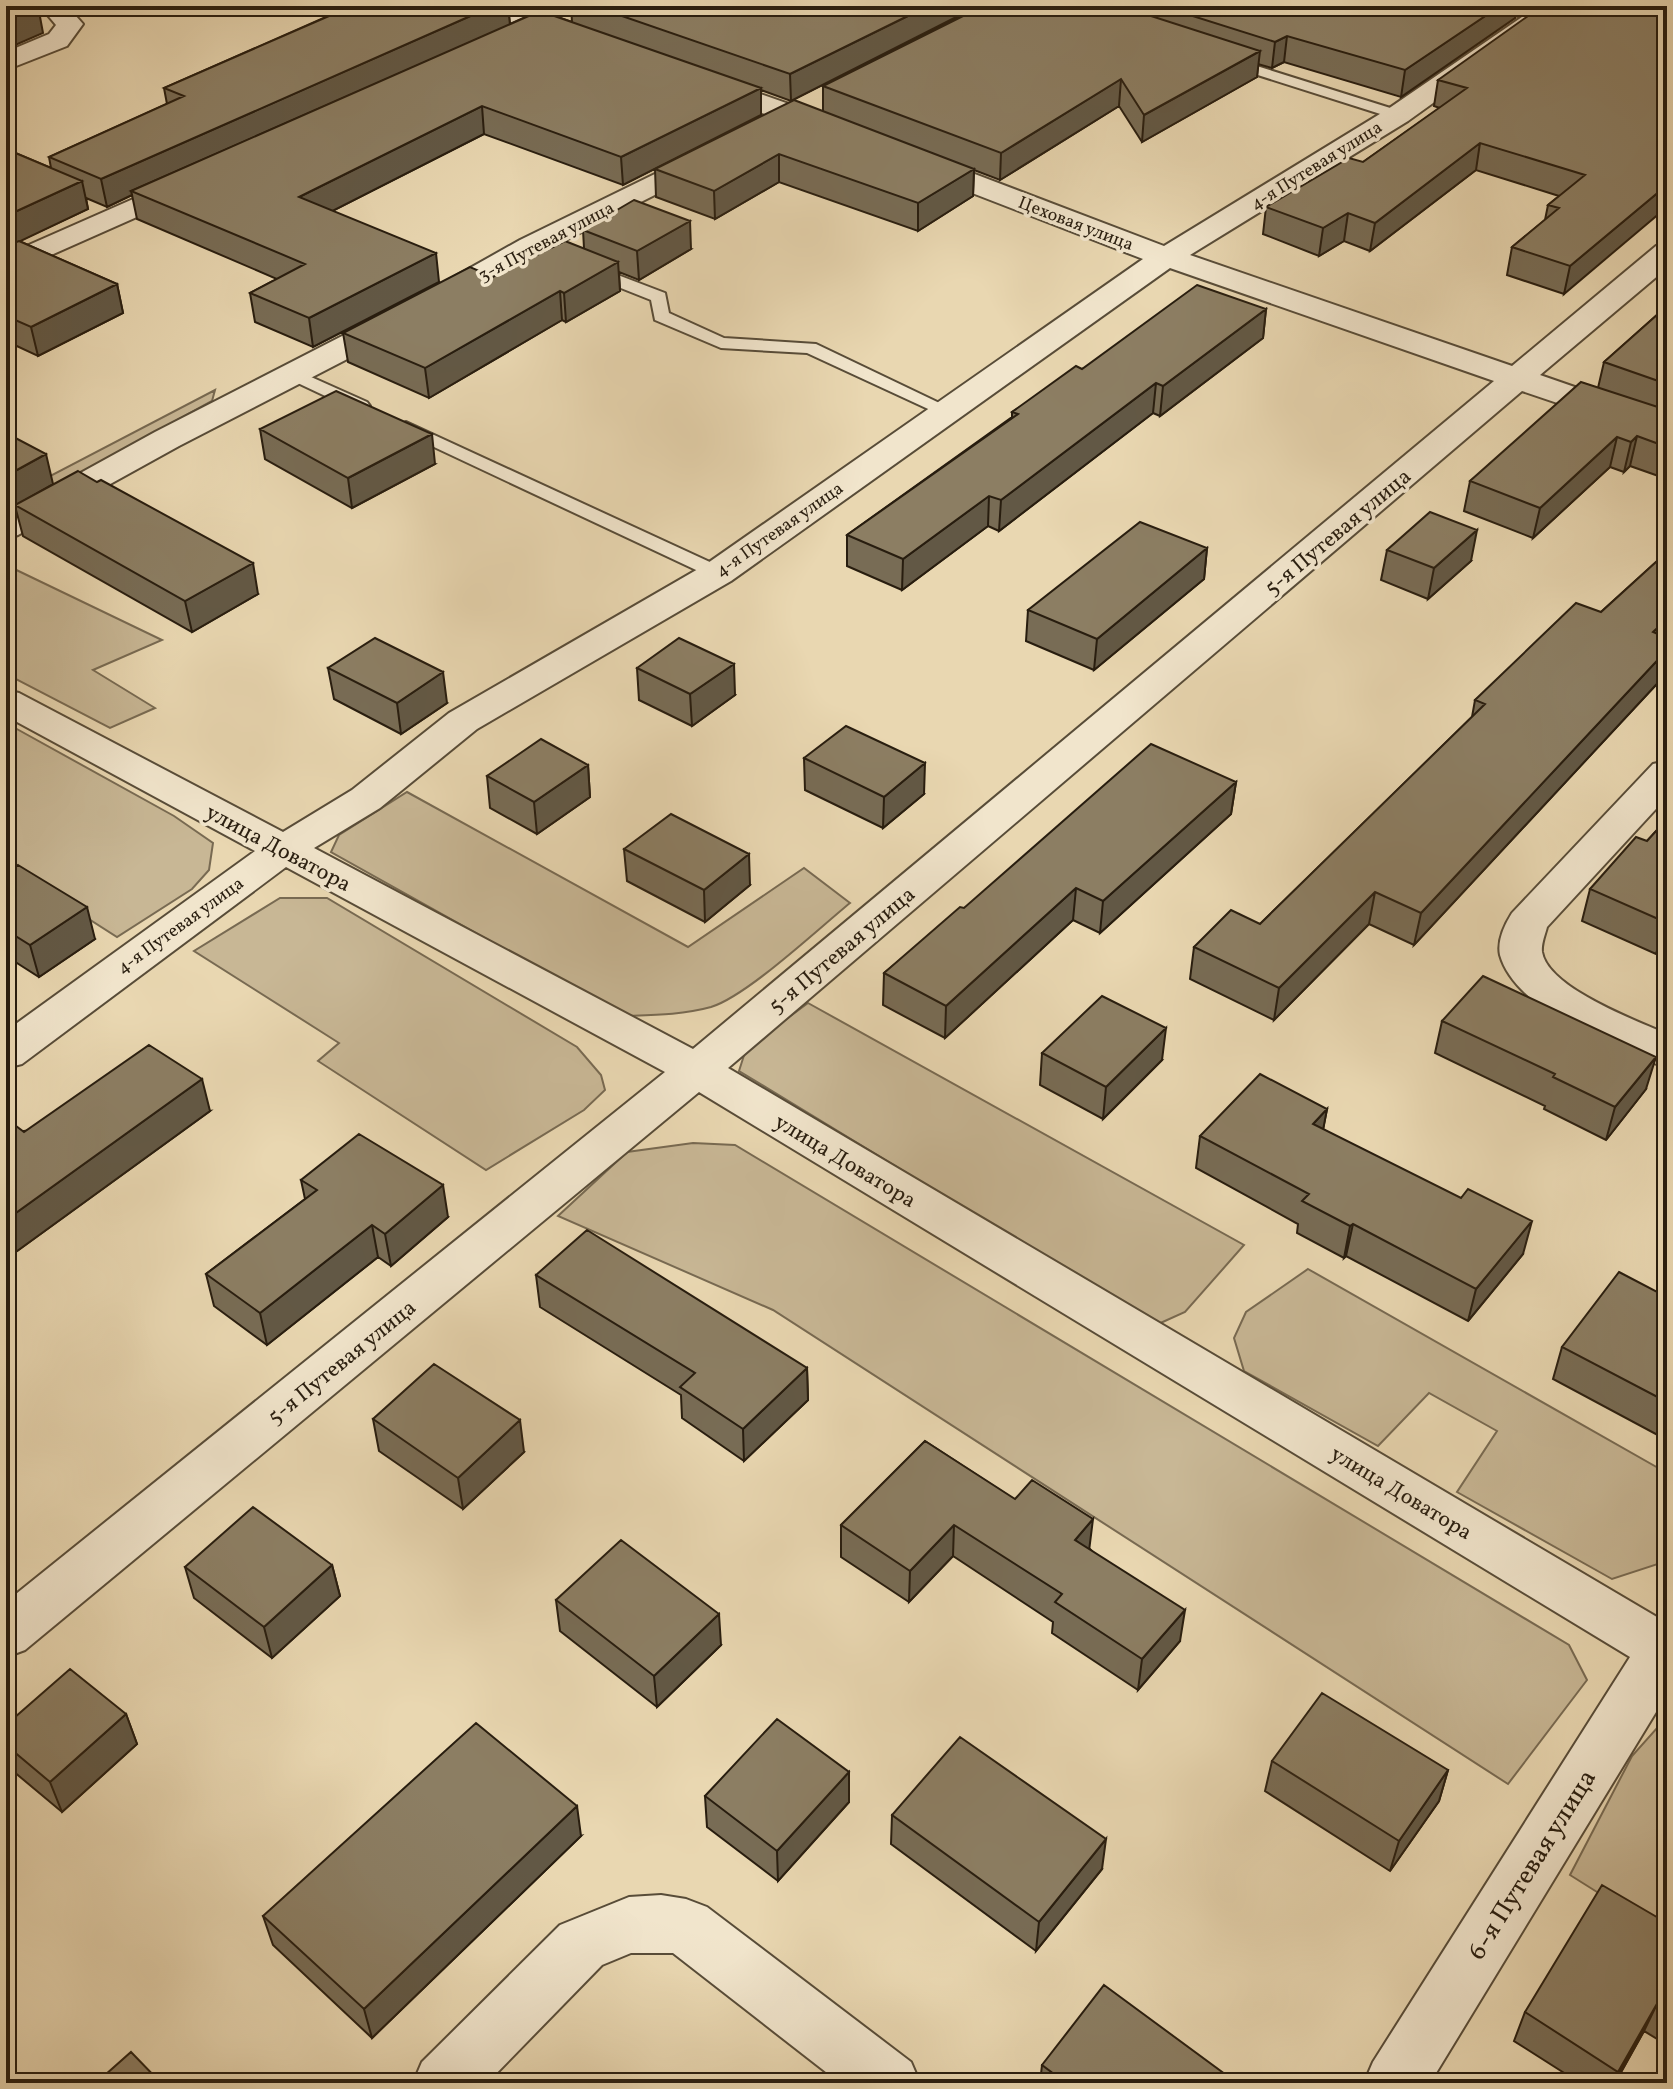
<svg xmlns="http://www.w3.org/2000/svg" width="1673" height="2089" viewBox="0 0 1673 2089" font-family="Vollkorn,serif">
  <rect width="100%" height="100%" fill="#e9d7b1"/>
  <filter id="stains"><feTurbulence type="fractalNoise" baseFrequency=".0025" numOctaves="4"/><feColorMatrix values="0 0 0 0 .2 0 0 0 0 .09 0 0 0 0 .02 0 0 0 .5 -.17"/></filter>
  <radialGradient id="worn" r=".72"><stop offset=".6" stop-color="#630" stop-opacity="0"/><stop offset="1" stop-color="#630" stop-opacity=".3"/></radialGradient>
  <path fill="#c8b795" stroke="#786a52" stroke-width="2" d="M215,390l-3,11 -206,113v-15z
    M6,565l156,75 -69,30 62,38 -45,20 -104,-54z
    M6,723l168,93 39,27 -4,27 -17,19 -75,48 -111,-71z
    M407,792l281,155 116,-79 46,35c-32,26 -103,93 -139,104 -29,8 -57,8 -87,9l-293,-164 8,-17z
    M280,898h47l250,149 24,28 4,15 -21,20 -98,60 -168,-109 21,-18 -145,-92z
    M808,1003l436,242 -59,67 -29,13 -417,-254 7,-22z
    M693,1143l42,2 834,500 18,35 -79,104 -735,-474 -215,-94 69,-64z
    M1308,1269l359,204v82l-6,8 -49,16 -155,-87 40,-61 -68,-38 -51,53 -134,-75 -10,-33 12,-26z
    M1657,1728l10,2v206l-97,-61 62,-119z"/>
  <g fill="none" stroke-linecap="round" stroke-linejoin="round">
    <defs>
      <path id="service" d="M1486,6h23l36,12 -7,4z
        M1228,57l175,55 3,3 -8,5 -5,-2 -170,-54 -2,-3z
        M589,264l76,29 4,20 55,25 92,6 138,66 -3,4h-12l-132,-61 -86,-5 -66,-28 -4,-20 -68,-27 -2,-4z
        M291,368l76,34 3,4 -9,5 -6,-1 -70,-33 -3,-4 3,-4z
        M406,422l319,147 3,4 -10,6 -7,-2 -311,-146 -3,-4z"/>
      <path id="minor" d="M40,6h27l16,18 -16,22 -61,24v-18l43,-18 7,-9z
        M475,6h38l73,26 4,6 -4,6h-18l-89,-32z
        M1538,6h30l-160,115 -218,134 322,111 144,-120 11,-3v25l-127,107 127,44v21l-145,-49 -794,677 939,555v71l-237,389h-66l9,-21 257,-405 -931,-565 -674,558 -19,7v-55l659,-530 -379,-205 -264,197 -16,4v-37l249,-180 -249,-135v-26l13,3 264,139 69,-42 97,-77 256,-148 438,-306 -233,-90 -4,-6 4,-6 10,-3 10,3 234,89 224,-137zM1170,268l324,113 -801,668 -379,-201 66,-40 97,-79 254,-148z
        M706,75l137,48 4,6 -4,6 -10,2 -10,-2 -127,-46 -4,-6 4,-6z
        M710,147l10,3 4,6 -4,6 -178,90 -98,57 -265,137 -161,89 -12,4v-25l149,-82 267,-137 98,-55z
        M190,174l10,3 5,6 -5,6 -194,86v-20z
        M1667,761v36l-120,130c-2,8 -6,17 -5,25 6,36 95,69 125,82v33c-50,-14 -152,-58 -167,-112 -3,-14 5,-31 12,-42l141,-149z
        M661,1895l25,4 21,8 204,155 9,21h-80l-167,-130h-42l-29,12 -115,118h-74l9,-21 138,-137 69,-28z"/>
    </defs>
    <use href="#service" stroke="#584c38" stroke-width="4"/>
    <use href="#minor" stroke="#584c38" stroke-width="4"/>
    <use href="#service" fill="#f1e5cc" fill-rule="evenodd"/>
    <use href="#minor" fill="#f1e5cc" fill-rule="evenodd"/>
  </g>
  <path fill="#786c55" stroke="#281d0f" stroke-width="2" d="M316,6h192l2,18 29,-13 -17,-5h32l-13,5 31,11 -1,-16h407l-187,95 -30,-11v25l-138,70 -139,-51 -152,77 107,71 -126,65 -58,-25 -5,-29 27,-14 -140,-60 -5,-24 -25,12 -21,-9 2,11 -69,32 98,43 6,29 -85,43 -32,-15v-192l45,19 -2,-11 118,-53 -3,-16 171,-75z
    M983,6h534l-2,12 -114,79 -117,-35 -12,6 -14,-4 -1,13 -115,65 -23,-36 -119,74 -26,-10 -1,26 -55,35 -139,-49 -64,37 -59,-22 -1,-28 168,-58v-25z
    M1667,6l-103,288 -57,-19 5,-28 33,-27 3,-15 11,-9 -83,-26 -106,81 -26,-10 -25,15 -56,-22 3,-27 97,-45 77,-54 -6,-2 4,-26z
    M583,230l108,19 -52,31 -20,-8 1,19 -54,31 -4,-2 -133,78 -81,-36 -5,-29 150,-56 91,-29z
    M1667,306v173l-37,-13 -6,6 -14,-5 -77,71 -69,-27 6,-30 128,-93 6,-26z
    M1266,309l-3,29 -103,78 -7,-3 -154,118 -11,-5 -86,64 -55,-24v-31l165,-118v-5l70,-43z
    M260,429l175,35 -83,44 -87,-49z
    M53,484l205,110 -66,38 -169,-96 -8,-30z
    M1207,548l-3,31 -110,91 -68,-29 2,-31z
    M1387,550l84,11 -43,38 -47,-19z
    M1667,552v121l-253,272 -45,-21 -95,96 -84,-41 4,-32 66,-23 212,-207 3,-17 126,-88z
    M328,668l119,35 -46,31 -67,-35z
    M637,668l98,27 -43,31 -53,-26z
    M804,758l120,36 -41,34 -78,-38z
    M588,765l2,32 -53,37 -47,-26 -3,-32z
    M1236,782l-5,32 -131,119 -27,-13 -128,118 -62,-33 1,-32 80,-65z
    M1667,819v122l-11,13 -74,-33 8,-32 57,-48z
    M624,849l126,36 -45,37 -78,-41z
    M6,872l89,67 -56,38 -33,-21z
    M1442,1021l204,68 -40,51 -62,-31 1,-3 -110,-53z
    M1042,1053l120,7 -59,59 -63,-34z
    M1327,1109l-4,20 200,125 -55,67 -122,-65 -2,2 -47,-25 1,-9 -102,-56 4,-32z
    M210,1111l-197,143 -7,-5v-116z
    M301,1180l147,37 -57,49 -13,-9 -111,88 -53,-39 -8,-32 99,-75z
    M536,1275l271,93 1,32 -64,61 -62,-43 -1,-23 -141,-88z
    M1667,1297v143l-114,-61 9,-32z
    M373,1419l151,33 -61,57 -84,-58z
    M925,1441l165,108 90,92 -42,49 -86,-57 1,-11 -100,-66 -44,46 -68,-45v-32z
    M332,1565l8,31 -68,62 -78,-60 -9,-31z
    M556,1600l165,45 -64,62 -97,-76z
    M126,1714l11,30 -75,68 -55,-46 -1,-41z
    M1272,1761l176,9 -9,31 -49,70 -125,-80z
    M849,1772v30l-71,79 -71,-54 -2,-31z
    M892,1815l210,54 -66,82 -145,-107z
    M581,1836l-209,202 -99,-93 -10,-29z
    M1667,1923v122l-23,-14 -29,52h-35l-66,-42 11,-29z
    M1042,2065l190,18h-192z"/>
  <path fill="#625845" stroke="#281d0f" stroke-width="2" d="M38,6l5,27 -37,16v-29z
    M493,6h15l2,19 -379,166 1,4 -25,12 -6,-28z
    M539,6h15l-14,6z
    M928,6h50l-187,95 -1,-27z
    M1500,6h17l-2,12 -114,79 4,-27z
    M1287,36l-3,26 -12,6 3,-26z
    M1260,51l-3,26 -115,65 2,-27z
    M1121,79l-2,27 -119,74 1,-27z
    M761,88v27l-138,70 -2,-28z
    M482,106l2,28 -181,92 -4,-29z
    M1480,143l-4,27 -106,81 5,-28z
    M779,154v28l-64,37 -1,-28z
    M974,169l-1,27 -55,35v-28z
    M82,181l6,28 -82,39v-32z
    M1667,185v22l-103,87 6,-28z
    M1348,213l-4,28 -25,15 4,-28z
    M690,221l1,28 -52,31 -2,-29z
    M436,253l3,29 -126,65 -4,-29z
    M618,262l2,29 -54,31 -2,-29z
    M117,284l6,29 -85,43 -7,-29z
    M560,291l2,29 -133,78 -4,-30z
    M1266,309l-3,29 -103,78 3,-30z
    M1156,383l-3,30 -154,118 2,-31z
    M432,434l3,30 -83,44 -4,-30z
    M1637,436l-7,30 -6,6 7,-30z
    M1617,437l-7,30 -77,71 7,-30z
    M46,454l7,30 -47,27v-35z
    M989,496l-1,30 -86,64 1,-31z
    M1477,530l-6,31 -43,38 6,-31z
    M1207,548l-3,31 -110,91 3,-31z
    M253,563l5,31 -66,38 -7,-31z
    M1667,619v23l-14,-10z
    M1667,650v23l-253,272 7,-32z
    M734,664l1,31 -43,31 -2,-32z
    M443,672l4,31 -46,31 -4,-31z
    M925,763l-1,31 -41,34 1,-31z
    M588,765l2,32 -53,37 -3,-32z
    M1236,782l-5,32 -131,119 3,-32z
    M749,854l1,31 -45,37 -1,-32z
    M1076,888l-3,32 -128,118 1,-32z
    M1375,892l-6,32 -95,96 5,-32z
    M87,907l8,32 -56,38 -9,-32z
    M1667,920v21l-11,13 9,-32z
    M1166,1028l-4,32 -59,59 3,-32z
    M1656,1057l-10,32 -40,51 9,-33z
    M202,1079l8,32 -197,143 -7,-22v-12z
    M1327,1109l-6,32 -8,-17z
    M443,1185l5,32 -57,49 -6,-32z
    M1532,1221l-9,33 -55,67 8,-32z
    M1353,1224l-7,32 -2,2 6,-32z
    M372,1225l6,32 -111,88 -7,-32z
    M807,1368l1,32 -64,61 -1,-32z
    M520,1420l4,32 -61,57 -5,-31z
    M1093,1519l-4,32 -14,-11z
    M954,1525l-1,31 -44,46 1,-31z
    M332,1565l8,31 -68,62 -8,-31z
    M1185,1610l-5,31 -42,49 4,-31z
    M719,1614l2,31 -64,62 -3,-31z
    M126,1714l11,30 -75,68 -12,-30z
    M1448,1770l-9,31 -49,70 9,-30z
    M849,1772v30l-71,79 -1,-30z
    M577,1806l4,30 -209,202 -8,-29z
    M1106,1839l-4,30 -66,82 3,-29z
    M1658,2002l-14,29 -29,52h-2z"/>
  <path fill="#8c7e63" stroke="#281d0f" stroke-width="2" d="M6,6h32l-32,14z
    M352,6h141l-392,173 -52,-22 135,-61 -20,-8z
    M593,6h335l-138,68z
    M983,6h137l140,45 -116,64 -23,-36 -120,74 -178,-67z
    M1161,6h339l-95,64 -118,-34 -12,6z
    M1542,6h125v179l-97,81 -58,-19 47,-39 -11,-3 37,-30 -105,-32 -105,80 -27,-10 -25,15 -57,-21 83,-49 14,4 104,-74 -29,-8z
    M540,11l221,77 -140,69 -139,-51 -183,91 137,56 -127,65 -59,-25 55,-29 -174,-73z
    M794,100l180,69 -56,34 -139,-49 -65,37 -59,-22z
    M6,149l76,32 -76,35z
    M634,200l56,21 -53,30 -54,-21z
    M19,241l98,43 -86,43 -25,-11v-70z
    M565,241l53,21 -54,31 -4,-2 -135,77 -82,-35 127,-66 23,10z
    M1197,285l69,24 -103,77 -7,-3 -155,117 -12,-4 -86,63 -56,-24 171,-121 -6,-2 64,-46 6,3z
    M1667,306v78l-63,-22z
    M1581,382l86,28v37l-30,-11 -6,6 -14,-5 -77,71 -70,-27z
    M336,391l96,43 -84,44 -88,-49z
    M6,433l40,21 -40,22z
    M78,471l19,11 4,-2 152,83 -68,38 -170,-96z
    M1430,512l47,18 -43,38 -47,-18z
    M1140,522l67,26 -110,91 -69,-29z
    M1667,552v67l-14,13 14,6v12l-246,263 -46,-21 -96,96 -85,-41 37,-37 29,14 225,-220 -10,-4 101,-97 25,9z
    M375,638l68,34 -46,31 -69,-35z
    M679,638l55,26 -44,30 -53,-26z
    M846,726l79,37 -41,34 -80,-39z
    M541,739l47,26 -54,37 -47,-26z
    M1151,744l85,38 -133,119 -27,-13 -130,118 -62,-33 76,-66 4,1z
    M671,814l78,40 -45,36 -80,-41z
    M1667,819v101l-2,2 -75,-33 46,-52 11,4z
    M18,865l69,42 -57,38 -24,-15v-58z
    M1483,976l173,81 -41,50 -62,-30 2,-3 -113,-53z
    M1102,996l64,32 -60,59 -64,-34z
    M149,1045l53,34 -196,141v-87l10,-7 8,6z
    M1260,1074l67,35 -14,15 148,74 7,-9 64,32 -56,68 -123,-65 -3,2 -48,-25 7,-7 -109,-58z
    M359,1134l84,51 -58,49 -13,-9 -112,88 -54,-39 111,-84 -16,-10z
    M587,1230l220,138 -64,61 -63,-42 15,-14 -159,-98z
    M1619,1272l48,25v105l-105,-55z
    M434,1364l86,56 -62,58 -85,-59z
    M925,1441l90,58 17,-19 61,39 -18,21 110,70 -43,49 -87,-57 7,-8 -108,-69 -44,46 -69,-46z
    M253,1507l79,58 -68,62 -79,-60z
    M621,1540l98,74 -65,62 -98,-76z
    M70,1669l56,45 -76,68 -44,-37v-20z
    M1322,1693l126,77 -49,71 -127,-80z
    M777,1719l72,53 -72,79 -72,-55z
    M476,1723l101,83 -213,203 -101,-93z
    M960,1737l146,102 -67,83 -147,-107z
    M1602,1885l65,38v85l-9,-6 -40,70 -93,-60z
    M1104,1985l129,95 -2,3h-165l-24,-18z
    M131,2052l30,31h-65z"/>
  <g text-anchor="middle" stroke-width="7" stroke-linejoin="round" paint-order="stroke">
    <g font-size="18" fill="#281d0f" stroke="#f1e5cc">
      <text transform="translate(1316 165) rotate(-32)" y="6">4-я Путевая улица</text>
      <text transform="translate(1076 223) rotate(21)" y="6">Цеховая улица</text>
      <text transform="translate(546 241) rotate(-28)" y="6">3-я Путевая улица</text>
      <text transform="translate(779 529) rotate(-35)" y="6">4-я Путевая улица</text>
      <text transform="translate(180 925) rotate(-36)" y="6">4-я Путевая улица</text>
    </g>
    <g font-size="22" fill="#281d0f" stroke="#f1e5cc">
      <text transform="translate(1337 531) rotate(-40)" y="8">5-я Путевая улица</text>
      <text transform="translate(279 847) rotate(28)" y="8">улица Доватора</text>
      <text transform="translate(841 949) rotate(-40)" y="8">5-я Путевая улица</text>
      <text transform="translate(846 1160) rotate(31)" y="8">улица Доватора</text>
      <text transform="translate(341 1361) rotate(-39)" y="8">5-я Путевая улица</text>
      <text transform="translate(1402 1492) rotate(31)" y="8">улица Доватора</text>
    </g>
    <g font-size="26" fill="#281d0f" stroke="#f1e5cc">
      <text transform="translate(1531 1864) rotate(-58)" y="9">6-я Путевая улица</text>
    </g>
  </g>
  <rect width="1673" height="2089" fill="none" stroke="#e9d7b1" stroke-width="32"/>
  <rect x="8" y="8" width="1657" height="2073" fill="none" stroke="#281d0f" stroke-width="4"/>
  <rect x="16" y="16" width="1641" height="2057" fill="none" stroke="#281d0f" stroke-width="2"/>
  <rect width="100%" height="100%" filter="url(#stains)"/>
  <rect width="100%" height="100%" fill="url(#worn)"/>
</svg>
